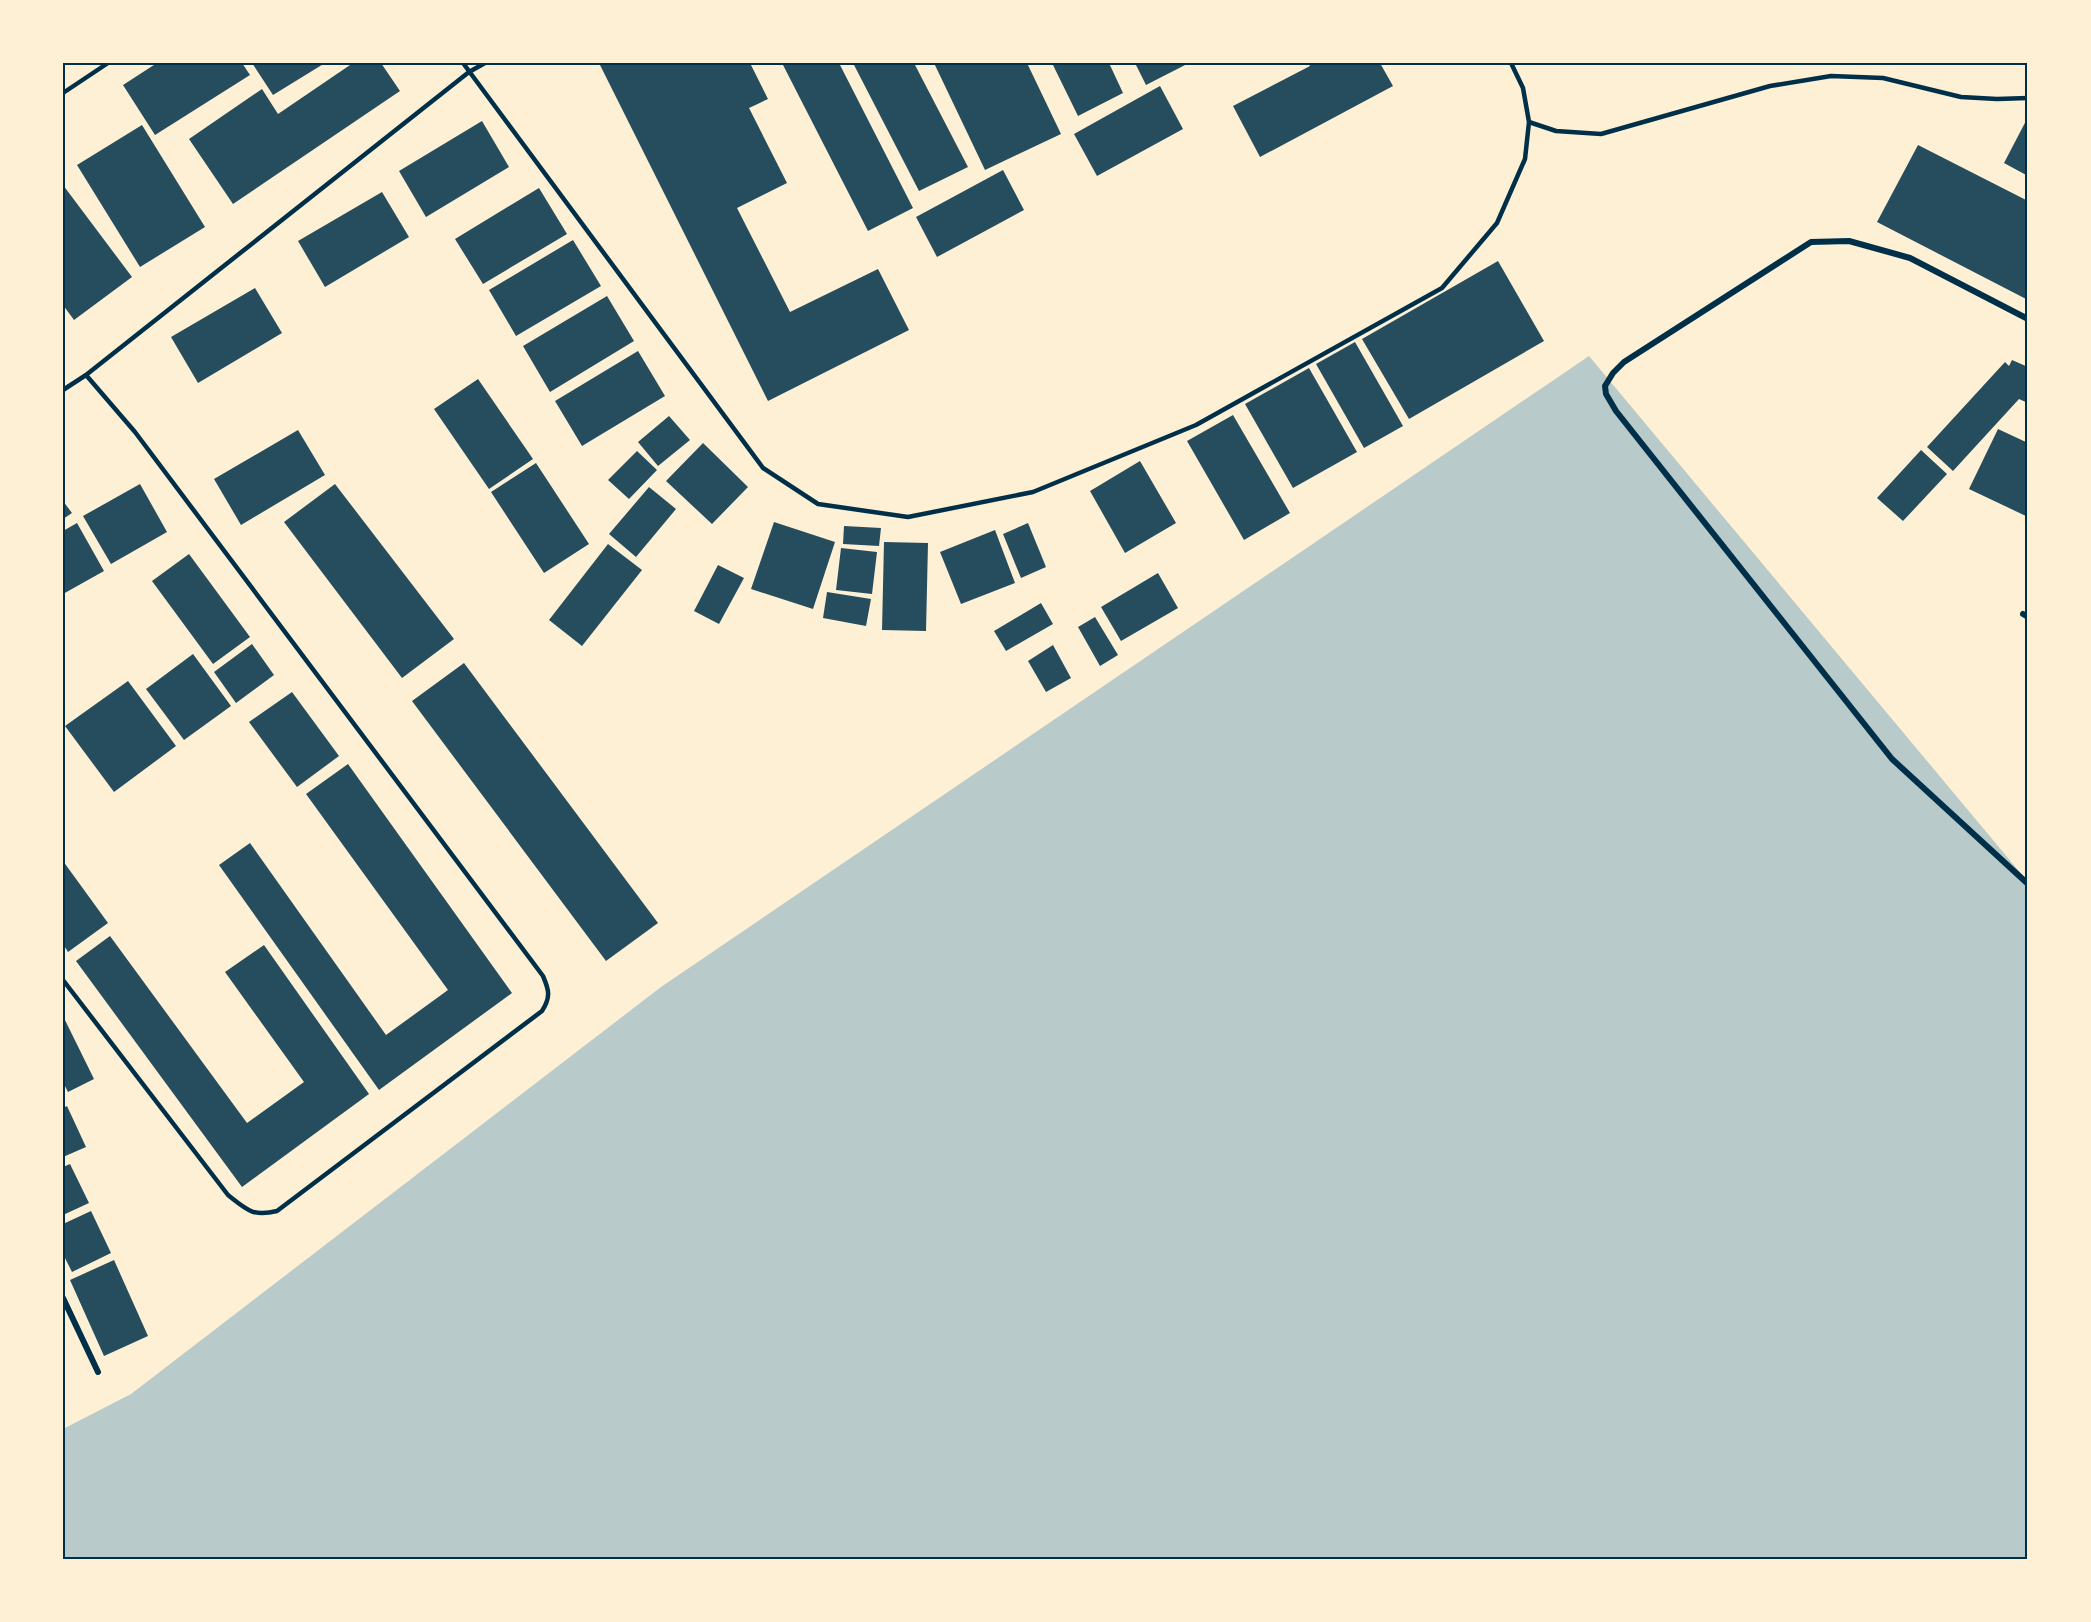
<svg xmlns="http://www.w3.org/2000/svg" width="2091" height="1622" viewBox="0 0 2091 1622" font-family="'Roboto Condensed',sans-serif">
  <rect width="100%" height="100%" fill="#fdf0d5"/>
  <path fill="#b9caca" d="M1589,356l439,526v677h-1965v-130l68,-35 530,-407z"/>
  <path fill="#264d5e" d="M157,63h85l8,12 -95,60 -32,-50z
    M252,63h73l-52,32z
    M353,63h28l19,28 -167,113 -44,-65 73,-50 16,25z
    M603,63h147l18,36 -19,9 38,75 -50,25 53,104 88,-43 31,61 -141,71 -168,-336z
    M782,63h57l74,145 -45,23z
    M853,63h61l54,104 -49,24z
    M934,63h93l34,71 -76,36z
    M1052,63h57l14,30 -45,23z
    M1135,63h54l-43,22z
    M1308,63h72l13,23 -133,71 -27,-51 77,-40z
    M1160,86l23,43 -86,47 -23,-42z
    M2028,117v59l-24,-13z
    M482,121l27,46 -83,50 -27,-46z
    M142,125l63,102 -65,40 -63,-102z
    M1918,145l110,56v99l-151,-78z
    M1003,170l21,40 -87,47 -21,-40z
    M63,185l69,92 -58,43 -11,-15z
    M539,188l28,46 -84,50 -28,-45z
    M382,192l27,45 -84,50 -27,-46z
    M573,240l28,46 -85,50 -27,-46z
    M1498,261l46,80 -135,78 -47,-80z
    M255,288l27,45 -84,50 -27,-46z
    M607,296l27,45 -84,51 -27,-46z
    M1355,342l48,84 -39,22 -48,-84z
    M638,351l27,45 -83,50 -27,-45z
    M2012,360l16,7v36l-9,-4 -66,72 -26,-24 78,-85 4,4z
    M1309,368l48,84 -64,36 -48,-84z
    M478,379l55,80 -44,30 -55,-80z
    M1233,415l57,98 -46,27 -57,-99z
    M669,416l21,24 -32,26 -20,-24z
    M1998,429l30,14v74l-59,-28z
    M298,430l27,45 -84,50 -27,-46z
    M703,443l45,44 -36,37 -46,-43z
    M1921,450l26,24 -44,47 -26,-23z
    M637,451l20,19 -28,29 -21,-19z
    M1140,461l36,62 -51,30 -35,-62z
    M536,463l53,81 -45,29 -53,-81z
    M140,484l27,48 -56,32 -28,-48z
    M335,484l119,155 -52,39 -118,-156z
    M649,487l27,22 -40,48 -27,-23z
    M63,501l9,12 -9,6z
    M774,522l61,20 -22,67 -62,-20z
    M77,523l27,48 -41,23v-63z
    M1028,523l18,44 -25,11 -18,-44z
    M844,526l37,2 -2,18 -36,-2z
    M995,530l20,53 -54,21 -21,-52z
    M884,542l44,1 -2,88 -44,-1z
    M608,544l34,26 -60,76 -33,-26z
    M841,548l36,4 -5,42 -36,-4z
    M189,554l61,83 -37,27 -61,-83z
    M718,565l26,13 -25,46 -25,-13z
    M1158,573l20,35 -57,33 -20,-34z
    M827,592l44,7 -5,27 -43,-8z
    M1041,603l12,21 -47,27 -12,-20z
    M1095,617l23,38 -18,11 -22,-39z
    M252,644l22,31 -38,28 -22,-31z
    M1053,645l18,33 -25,14 -18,-31z
    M193,654l38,52 -47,34 -38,-51z
    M464,663l194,260 -52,38 -194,-260z
    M128,681l48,65 -62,46 -49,-66z
    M292,692l47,64 -42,31 -48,-65z
    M348,764l164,229 -133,97 -160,-225 31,-22 136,192 62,-45 -142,-196z
    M63,861l45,62 -40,29 -5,-8z
    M110,936l137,187 57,-41 -79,-110 39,-27 105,149 -127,93 -166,-226z
    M63,1016l31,63 -26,13 -5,-10z
    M67,1106l19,41 -23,10v-49z
    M70,1164l19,39 -26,12v-48z
    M91,1211l20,42 -39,19 -9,-18v-30z
    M114,1260l34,76 -44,20 -34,-76z"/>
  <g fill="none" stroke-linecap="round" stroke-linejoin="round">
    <path stroke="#003049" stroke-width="4.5" d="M463,63l300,405 55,36 90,13 125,-25 163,-67 246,-137 55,-65 28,-64 4,-37 -6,-34 -12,-25
      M63,93l45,-30
      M1529,122l27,9 45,3 169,-48 61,-10 52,2 78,19 36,2 31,-1
      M63,390l23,-15 383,-303 16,-9
      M63,980l165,215c19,15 25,22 49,16l265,-200c9,-14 7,-21 1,-35l-408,-544 -49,-57"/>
    <path stroke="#003049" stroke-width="6" d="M2028,319l-118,-61 -61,-17 -38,1 -187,120 -11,11 -8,13 1,8 10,17 276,348 136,125
      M2023,614l5,3
      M63,1298l35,74"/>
  </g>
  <rect width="2091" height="1622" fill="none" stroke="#fdf0d5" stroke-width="129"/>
  <rect x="64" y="64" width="1962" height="1494" fill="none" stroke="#003049" stroke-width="2"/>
</svg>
